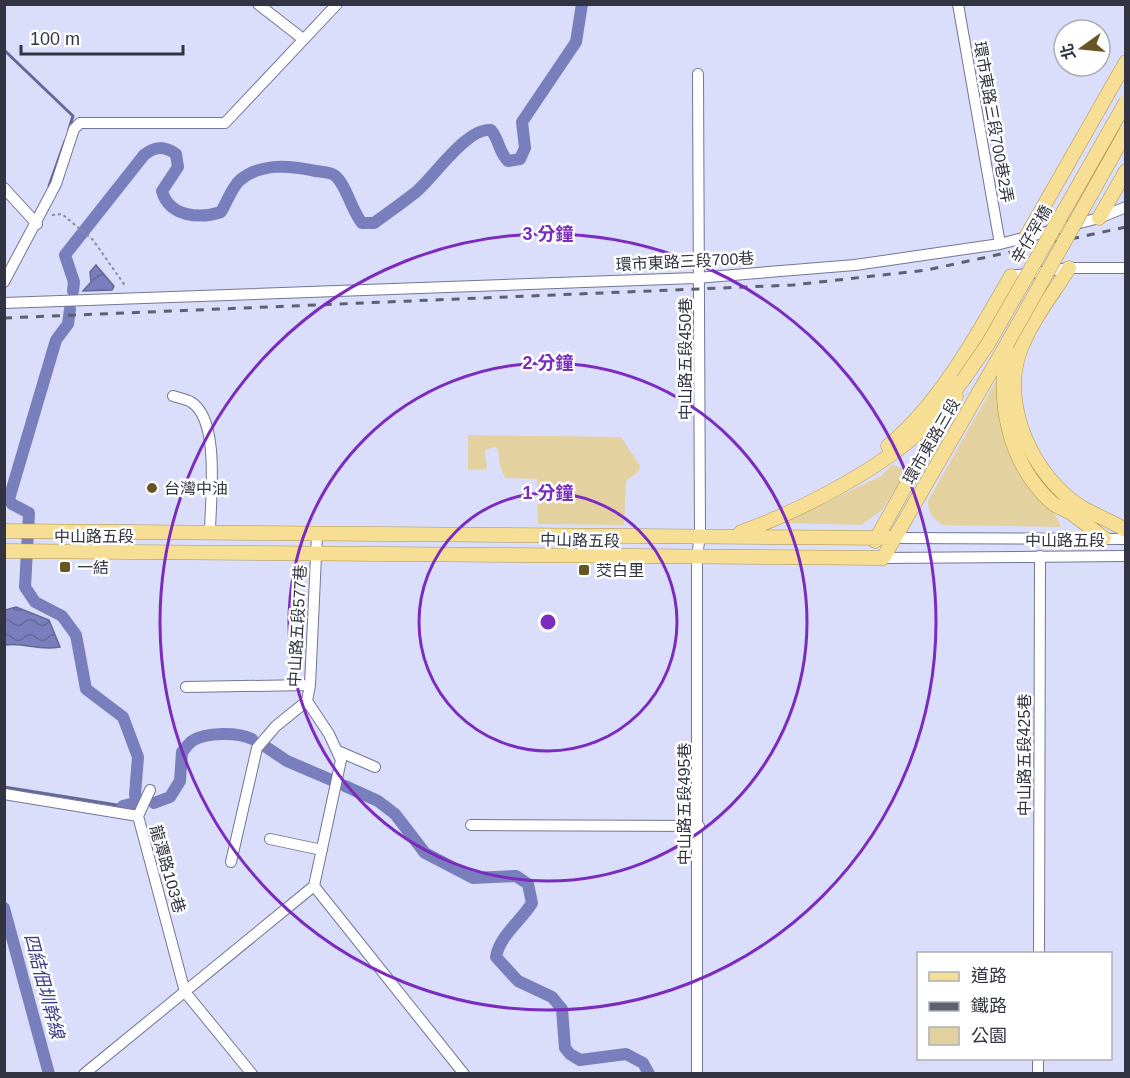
<svg xmlns="http://www.w3.org/2000/svg" width="1130" height="1078" viewBox="0 0 1130 1078" font-family="Arial,'Noto Sans TC',sans-serif">
  <defs>
    <pattern id="water-waves" width="16" height="10" patternUnits="userSpaceOnUse" patternTransform="scale(1.5)"><rect width="16" height="10" fill="#797fbc"/><path d="M0 5q4-4 8 0t8 0" fill="none" stroke="#64699a"/></pattern>
  </defs>
  <rect width="100%" height="100%" fill="#dadefa"/>
  <path fill="#e4d1a0" d="M996,381c4,40 9,73 34,105 11,14 25,24 31,41l-118,-2c-10,-6 -15,-12 -15,-24z
    M468,435l153,2 19,29 -1,5 -13,10 -2,44 -86,-1 -1,-45 -32,-1 -5,-12 -2,-17 -4,-2 -9,3 2,19 -19,1z
    M893,464l9,5 2,7 -22,34 -21,15 -78,-2 98,-47z"/>
  <path fill="url(#water-waves)" stroke="#646897" stroke-width="1.5" d="M96,265l18,21 -2,4 -29,1 8,-9 -1,-10z
    M16,607l33,13 11,27c-23,4 -35,-5 -55,-2v-35z"/>
  <g fill="none" stroke-linecap="round" stroke-linejoin="round">
    <path stroke="#646897" stroke-width="3" d="M4,50l69,66 -4,13
      M49,186l16,-45
      M4,787l119,19
      M138,802v1"/>
    <path stroke="#797fbc" stroke-width="12" d="M73,291l1,-9 -9,-27 79,-100c11,-9 20,-9 32,-1l2,13 -16,24c7,26 38,28 59,21 6,-10 11,-25 19,-32 22,-18 51,-14 76,-9 5,1 14,1 18,4 12,8 17,35 28,48h12c14,-10 28,-20 42,-31 18,-15 51,-65 75,-62 9,11 7,21 17,31l12,-2 5,-11 -3,-26 54,-80 6,-38
      M70,309l-2,15 -12,16 -47,159 3,5 17,9 -4,74 10,15 27,14 14,19 10,54 37,28 15,40 -3,38 4,7
      M266,747l21,14 49,21
      M345,786l33,15 17,13 30,39 48,25 43,-2 12,8 4,19c-11,18 -32,32 -36,54l22,24 34,16 10,12 3,39 5,6 10,6 46,-6 17,9 6,11
      M154,803l16,-6 10,-16 2,-29c3,-3 6,-8 10,-11 14,-9 46,-9 60,-2
      M123,806l15,-4
      M4,908l45,166"/>
    <defs>
      <path id="minor" d="M258,4l45,35
        M958,4l42,240
        M4,188l33,36
        M1011,276l58,-8h57
        M4,282l52,-98 18,-55 6,-6h145l112,-119
        M4,303l692,-25 159,-13 145,-21 99,-26 27,-11
        M173,396c6,2 13,3 18,6 30,18 19,100 19,131
        M895,538l231,1
        M883,558l243,-2
        M186,687l124,-2
        M338,751l37,16
        M4,794l134,22 47,176 67,82
        M138,816l12,-26
        M471,825l228,1
        M270,839l52,11
        M231,862l26,-114 19,-22 31,-25
        M314,886l27,-126 -12,-26 -22,-33 3,-16 7,-150
        M314,886l150,188
        M1039,954l1,-398
        M84,1074l230,-188
        M697,1074v-517l3,-22 -2,-461
        M1038,1074v-16"/>
      <path id="major" d="M1099,218l27,-47
        M1026,237l100,-175
        M1069,268c-16,26 -38,53 -49,83 -20,55 14,126 61,156 14,8 30,14 45,23
        M1007,350c-10,54 2,113 44,152 7,6 17,8 24,14 10,7 19,15 29,22
        M888,446c51,-41 91,-114 123,-170
        M4,531l891,7
        M741,532c54,-19 134,-60 177,-99 17,-15 31,-36 45,-53
        M875,541l81,-145
        M4,551l879,7 125,-216"/>
    </defs>
    <use href="#minor" stroke="#737797" stroke-width="12"/>
    <use href="#major" stroke="#ae9449" stroke-width="15"/>
    <path stroke="#898ca0" stroke-width="2" stroke-dasharray="3 3" stroke-linecap="butt" d="M52,215l10,-1 31,26 33,47"/>
    <use href="#minor" stroke="#fff" stroke-width="10"/>
    <use href="#major" stroke="#f7de95" stroke-width="14"/>
    <path stroke="#5d6070" stroke-width="3" stroke-dasharray="8 8" stroke-linecap="butt" d="M4,318l789,-33 134,-15 199,-43"/>
    <defs>
      <path id="major-bridge" d="M1008,342l118,-210
        M963,380l25,-36 138,-242"/>
    </defs>
    <use href="#major-bridge" stroke="#ae9449" stroke-width="15" stroke-linecap="butt"/>
    <use href="#major-bridge" stroke="#f7de95" stroke-width="14"/>
  </g>
  <g fill="none" stroke="#7b2cbf" stroke-width="3">
    <circle cx="548" cy="622" r="129"/>
    <circle cx="548" cy="622" r="259"/>
    <circle cx="548" cy="622" r="388"/>
  </g>
  <g fill="#675624" stroke="#fff" stroke-width="2">
    <circle cx="152" cy="488" r="6"/>
    <rect x="59" y="561" width="12" height="12" rx="3"/>
    <rect x="578" y="564" width="12" height="12" rx="3"/>
  </g>
  <g text-anchor="middle" stroke-width="5" stroke-linejoin="round" paint-order="stroke">
    <g font-size="16" fill="#323441" stroke="#fff">
      <text transform="translate(994 122) rotate(80)" y="6">環市東路三段700巷2弄</text>
      <text transform="translate(1031 234) rotate(-60)" y="6">辛仔罕橋</text>
      <text transform="translate(685 261) rotate(-3)" y="6">環市東路三段700巷</text>
      <text transform="translate(685 359) rotate(-90)" y="6">中山路五段450巷</text>
      <text transform="translate(931 441) rotate(-60)" y="6">環市東路三段</text>
      <text x="94" y="542">中山路五段</text>
      <text transform="translate(580 540) rotate(1)" y="6">中山路五段</text>
      <text x="1065" y="546">中山路五段</text>
      <text transform="translate(297 626) rotate(-87)" y="6">中山路五段577巷</text>
      <text transform="translate(1024 755) rotate(-90)" y="6">中山路五段425巷</text>
      <text transform="translate(684 804) rotate(-90)" y="6">中山路五段495巷</text>
      <text transform="translate(168 869) rotate(74)" y="6">龍潭路103巷</text>
    </g>
    <g font-size="16" fill="#323441" stroke="#fff" text-anchor="start">
      <text x="164" y="494">台灣中油</text>
      <text x="77" y="573">一結</text>
      <text x="596" y="576">茭白里</text>
    </g>
    <g font-size="18" font-style="italic" fill="#3d3e89" stroke="#fff">
      <text transform="translate(44 986) rotate(75)" y="6">四結佃圳幹線</text>
    </g>
  </g>
  <circle cx="548" cy="622" r="9" fill="#7b2cbf" stroke="#fff" stroke-width="3"/>
  <g font-size="18" text-anchor="middle" font-weight="bold" fill="#7b2cbf" stroke="#fff" stroke-width="5" stroke-linejoin="round" paint-order="stroke">
    <text x="548" y="240">3 分鐘</text>
    <text x="548" y="369">2 分鐘</text>
    <text x="548" y="499">1 分鐘</text>
  </g>
  <rect width="1130" height="1078" fill="none" stroke="#323441" stroke-width="12"/>
  <rect x="917" y="952" width="195" height="108" fill="#ffffff" stroke="#adaeb3" stroke-width="1.5"/>
  <rect x="929" y="972" width="30" height="9" fill="#f7de95" stroke="#adaeb3" stroke-width="1.5"/>
  <text x="971" y="982" font-size="18" fill="#323441">道路</text>
  <rect x="929" y="1002" width="30" height="9" fill="#5d6070" stroke="#adaeb3" stroke-width="1.5"/>
  <text x="971" y="1012" font-size="18" fill="#323441">鐵路</text>
  <rect x="929" y="1027" width="30" height="18" fill="#e4d1a0" stroke="#adaeb3" stroke-width="1.5"/>
  <text x="971" y="1042" font-size="18" fill="#323441">公園</text>
  <g transform="translate(1082 48) rotate(255)"><circle r="28" fill="#ffffff" stroke="#adaeb3" stroke-width="1.5"/>
  <path d="M0-4.5L10 22L0 15L-10 22Z" fill="#675624"/>
  <text y="-9" font-size="16" font-weight="bold" text-anchor="middle" fill="#323441">北</text>
  </g>
  <path d="M21 45v9h162v-9" fill="none" stroke="#323441" stroke-width="3"/>
  <text x="30" y="45" font-size="18" fill="#323441" stroke="#ffffff" stroke-width="4.5" paint-order="stroke">100 m</text>
</svg>
